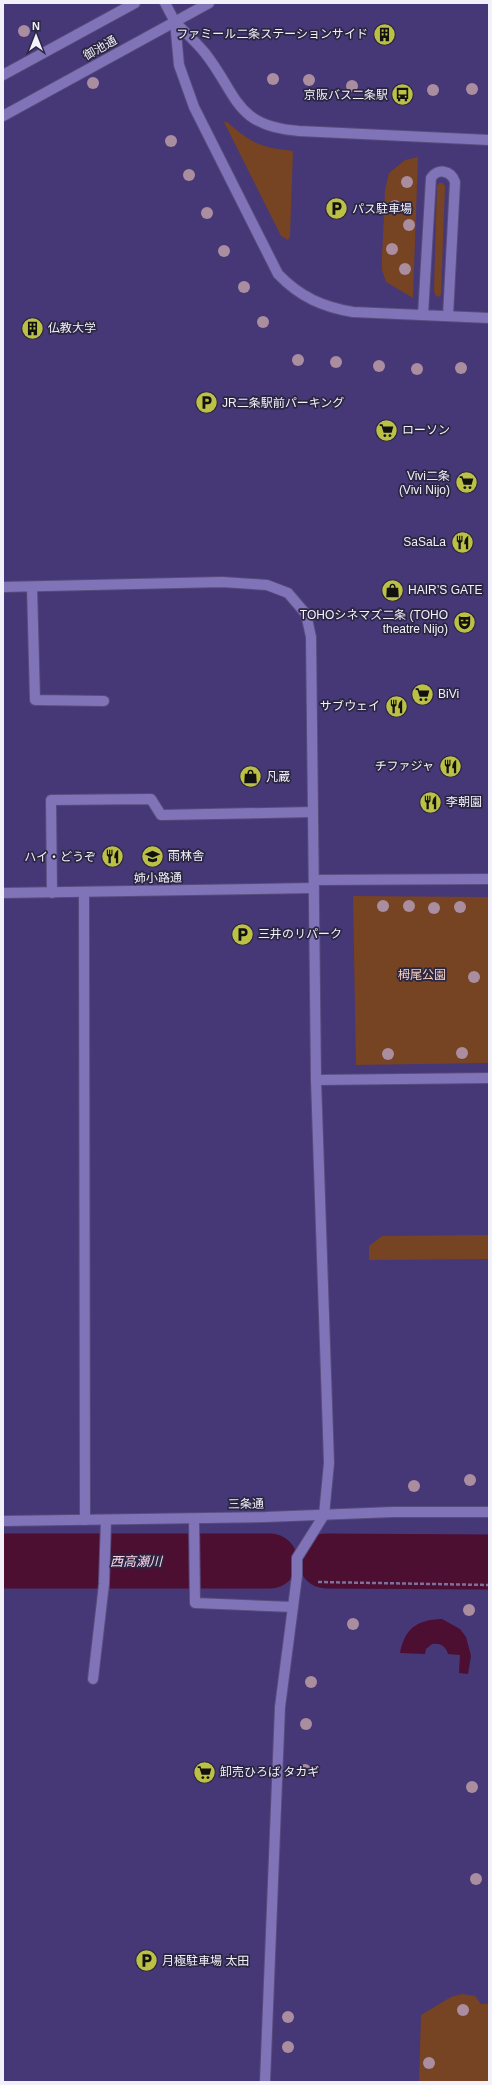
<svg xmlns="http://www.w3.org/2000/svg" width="492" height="2085" viewBox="0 0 492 2085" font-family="Arial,'Noto Sans JP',sans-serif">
  <rect width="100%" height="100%" fill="#463776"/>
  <path fill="#764323" d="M224,122h3c26,22 32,25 66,29l-3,85 -2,4 -7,-4z
    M418,157l-5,141 -27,-16 -4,-12v-13l3,-67 4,-17 16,-13z
    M439,183h4l2,3 -4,108 -2,3 -4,-2 -1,-5 3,-104z
    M353,896l136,1v166l-133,2z
    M489,1235v24l-120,1v-14l13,-10z
    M462,1994l13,2 6,8h8v78h-70l2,-67 30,-18z"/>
  <path fill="#4c0e31" d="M442,1619l18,10 6,8 5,19 -3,18 -9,-1 1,-18 -12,-1c-2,-8 -8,-11 -16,-10l-6,5 -1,5 -25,-1c5,-25 17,-33 42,-34z"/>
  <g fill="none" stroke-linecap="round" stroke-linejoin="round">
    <path stroke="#4c0e31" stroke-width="55" d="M3,1561h267
      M326,1561l163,1"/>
    <defs>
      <path id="lane" d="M175,22l4,43 15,42 84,167c22,23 45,33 75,38l136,6
        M175,22c10,10 21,20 30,31 33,42 29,73 94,78l190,9
        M423,315l8,-137c6,-10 20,-8 24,4l-7,134
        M32,587l3,113 69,1
        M84,892l1,628
        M52,893l-1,-93 100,-1 10,16 152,-3
        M194,1519l1,84 98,4
        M93,1679l11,-95 2,-64"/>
      <path id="street" d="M165,3l10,19
        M3,893l311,-5
        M316,1080l173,-2
        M265,2082l15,-375 17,-131v-18l27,-43"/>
      <path id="secondary" d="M3,75l132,-72
        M3,116l206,-113
        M3,587l219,-5 45,3 21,8 18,21 5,23 5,443 13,383 -5,52
        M314,880l175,-1
        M3,1521l263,-4 127,-5h96"/>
    </defs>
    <use href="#lane" stroke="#584b7c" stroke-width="12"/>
    <use href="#street" stroke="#584b7c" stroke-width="12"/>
    <use href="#secondary" stroke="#584b7c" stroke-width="12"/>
    <path stroke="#7c719f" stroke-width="2.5" stroke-dasharray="4 2" stroke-linecap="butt" d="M318,1582l171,3"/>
    <use href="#lane" stroke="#8073b8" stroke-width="10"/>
    <use href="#street" stroke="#8073b8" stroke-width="10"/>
    <use href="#secondary" stroke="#8073b8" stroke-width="10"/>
  </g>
  <g fill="#aa8d9e">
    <circle cx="24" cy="31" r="6"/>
    <circle cx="273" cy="79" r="6"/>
    <circle cx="309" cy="80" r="6"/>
    <circle cx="93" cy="83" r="6"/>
    <circle cx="352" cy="86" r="6"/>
    <circle cx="472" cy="89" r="6"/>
    <circle cx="433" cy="90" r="6"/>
    <circle cx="171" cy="141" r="6"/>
    <circle cx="189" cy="175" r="6"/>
    <circle cx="407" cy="182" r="6"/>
    <circle cx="395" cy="206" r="6"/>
    <circle cx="207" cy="213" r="6"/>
    <circle cx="409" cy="225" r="6"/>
    <circle cx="392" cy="249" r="6"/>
    <circle cx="224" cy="251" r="6"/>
    <circle cx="405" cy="269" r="6"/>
    <circle cx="244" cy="287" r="6"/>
    <circle cx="263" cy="322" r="6"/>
    <circle cx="298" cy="360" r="6"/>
    <circle cx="336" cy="362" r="6"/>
    <circle cx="379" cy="366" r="6"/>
    <circle cx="461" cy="368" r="6"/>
    <circle cx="417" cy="369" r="6"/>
    <circle cx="383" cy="906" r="6"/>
    <circle cx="409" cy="906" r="6"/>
    <circle cx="460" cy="907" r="6"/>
    <circle cx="434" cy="908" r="6"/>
    <circle cx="474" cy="977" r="6"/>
    <circle cx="462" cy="1053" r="6"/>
    <circle cx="388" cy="1054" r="6"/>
    <circle cx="470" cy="1480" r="6"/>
    <circle cx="414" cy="1486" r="6"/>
    <circle cx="469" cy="1610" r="6"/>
    <circle cx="353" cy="1624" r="6"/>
    <circle cx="311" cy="1682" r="6"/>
    <circle cx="306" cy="1724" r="6"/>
    <circle cx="305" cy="1770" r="6"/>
    <circle cx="472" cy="1787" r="6"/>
    <circle cx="476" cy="1879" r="6"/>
    <circle cx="463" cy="2010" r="6"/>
    <circle cx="288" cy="2017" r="6"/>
    <circle cx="288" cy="2047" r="6"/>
    <circle cx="429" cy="2063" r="6"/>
  </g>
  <defs>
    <symbol id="building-disc" viewBox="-11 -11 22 22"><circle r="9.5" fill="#bcc044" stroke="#2b2642"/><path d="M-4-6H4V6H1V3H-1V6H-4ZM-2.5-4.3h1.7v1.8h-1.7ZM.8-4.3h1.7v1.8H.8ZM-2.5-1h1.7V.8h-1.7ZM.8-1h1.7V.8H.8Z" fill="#111"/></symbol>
    <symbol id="bus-disc" viewBox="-11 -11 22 22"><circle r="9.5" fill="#bcc044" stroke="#2b2642"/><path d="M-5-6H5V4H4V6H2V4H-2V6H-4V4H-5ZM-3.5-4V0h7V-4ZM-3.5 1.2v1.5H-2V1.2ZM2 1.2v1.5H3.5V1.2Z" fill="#111"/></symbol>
    <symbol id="parking-disc" viewBox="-11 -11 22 22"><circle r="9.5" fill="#bcc044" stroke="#2b2642"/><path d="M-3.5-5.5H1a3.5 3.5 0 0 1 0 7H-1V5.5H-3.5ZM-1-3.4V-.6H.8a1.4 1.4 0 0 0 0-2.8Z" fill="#111"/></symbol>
    <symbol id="supermarket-disc" viewBox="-11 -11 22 22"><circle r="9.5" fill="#bcc044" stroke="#2b2642"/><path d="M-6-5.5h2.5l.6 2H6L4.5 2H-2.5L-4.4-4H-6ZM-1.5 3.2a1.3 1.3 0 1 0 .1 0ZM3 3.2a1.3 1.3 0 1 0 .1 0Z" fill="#111"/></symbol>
    <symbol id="restaurant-disc" viewBox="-11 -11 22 22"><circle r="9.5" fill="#bcc044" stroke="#2b2642"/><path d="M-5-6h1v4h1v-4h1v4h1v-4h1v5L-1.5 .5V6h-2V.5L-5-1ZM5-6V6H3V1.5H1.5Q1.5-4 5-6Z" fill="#111"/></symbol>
    <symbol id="shop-disc" viewBox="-11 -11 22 22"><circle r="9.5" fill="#bcc044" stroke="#2b2642"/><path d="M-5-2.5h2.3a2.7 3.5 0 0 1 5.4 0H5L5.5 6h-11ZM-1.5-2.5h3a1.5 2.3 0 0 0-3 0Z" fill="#111"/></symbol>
    <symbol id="theatre-disc" viewBox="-11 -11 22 22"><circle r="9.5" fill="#bcc044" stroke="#2b2642"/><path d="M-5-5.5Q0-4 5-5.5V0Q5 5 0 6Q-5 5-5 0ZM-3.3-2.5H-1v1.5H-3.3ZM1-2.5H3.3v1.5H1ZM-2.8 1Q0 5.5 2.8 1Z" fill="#111"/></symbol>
    <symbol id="school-disc" viewBox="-11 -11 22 22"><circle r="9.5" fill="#bcc044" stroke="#2b2642"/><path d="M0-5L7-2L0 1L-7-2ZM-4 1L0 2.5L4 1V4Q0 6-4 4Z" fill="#111"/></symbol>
  </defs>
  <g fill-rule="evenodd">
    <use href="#building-disc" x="372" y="22" width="25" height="25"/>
    <use href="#bus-disc" x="390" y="82" width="25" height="25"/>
    <use href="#parking-disc" x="324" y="196" width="25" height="25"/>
    <use href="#building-disc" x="20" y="316" width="25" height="25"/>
    <use href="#parking-disc" x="194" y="390" width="25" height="25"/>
    <use href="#supermarket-disc" x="374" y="418" width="25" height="25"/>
    <use href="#supermarket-disc" x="454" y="470" width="25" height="25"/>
    <use href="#restaurant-disc" x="450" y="530" width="25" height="25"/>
    <use href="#shop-disc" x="380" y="578" width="25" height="25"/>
    <use href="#theatre-disc" x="452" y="610" width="25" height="25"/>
    <use href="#supermarket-disc" x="410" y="682" width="25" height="25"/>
    <use href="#restaurant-disc" x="384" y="694" width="25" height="25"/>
    <use href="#restaurant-disc" x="438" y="754" width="25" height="25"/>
    <use href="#shop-disc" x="238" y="764" width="25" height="25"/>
    <use href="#restaurant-disc" x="418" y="790" width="25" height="25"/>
    <use href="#school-disc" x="140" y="844" width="25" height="25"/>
    <use href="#restaurant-disc" x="100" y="844" width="25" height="25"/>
    <use href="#parking-disc" x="230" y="922" width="25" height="25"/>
    <use href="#supermarket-disc" x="192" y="1760" width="25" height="25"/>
    <use href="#parking-disc" x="134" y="1948" width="25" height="25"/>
  </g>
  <g text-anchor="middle" stroke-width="3.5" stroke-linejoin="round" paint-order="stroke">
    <g font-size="12" fill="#f2f1f9" stroke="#2b2642" text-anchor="start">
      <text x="368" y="38" text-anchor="end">ファミール二条ステーションサイド</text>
      <text x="388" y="99" text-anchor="end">京阪バス二条駅</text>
      <text x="352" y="213">パス駐車場</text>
      <text x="48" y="332">仏教大学</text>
      <text x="222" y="407">JR二条駅前パーキング</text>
      <text x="402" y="434">ローソン</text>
      <text x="450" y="480" text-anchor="end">Vivi二条<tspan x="450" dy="14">(Vivi Nijo)</tspan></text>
      <text x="446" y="546" text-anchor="end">SaSaLa</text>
      <text x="408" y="594">HAIR’S GATE</text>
      <text x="448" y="619" text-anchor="end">TOHOシネマズ二条 (TOHO<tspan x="448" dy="14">theatre Nijo)</tspan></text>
      <text x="438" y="698">BiVi</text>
      <text x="380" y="710" text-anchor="end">サブウェイ</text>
      <text x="434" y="770" text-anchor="end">チファジャ</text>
      <text x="266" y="781">凡蔵</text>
      <text x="446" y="806">李朝園</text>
      <text x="168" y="860">雨林舎</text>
      <text x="96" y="861" text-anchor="end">ハイ・どうぞ</text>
      <text x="258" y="938">三井のリパーク</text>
      <text x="220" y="1776">卸売ひろば タカギ</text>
      <text x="162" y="1965">月極駐車場 太田</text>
    </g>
    <g font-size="12" fill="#f2f1f9" stroke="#2b2642">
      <text transform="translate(100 48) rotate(-29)" y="4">御池通</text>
      <text transform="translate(158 878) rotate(-1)" y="4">姉小路通</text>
      <text transform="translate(246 1504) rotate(-1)" y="4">三条通</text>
    </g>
    <g font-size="12" fill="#fbd4bf" stroke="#2b2642">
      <text x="422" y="979">栂尾公園</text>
    </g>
    <g font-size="13" font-style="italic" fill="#fed5e6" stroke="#2b2642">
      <text x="136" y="1566">西高瀬川</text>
    </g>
  </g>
  <rect width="492" height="2085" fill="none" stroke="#f2f1f9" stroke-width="8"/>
  <g transform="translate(36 36)" stroke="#2b2642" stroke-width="3" paint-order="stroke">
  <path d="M0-3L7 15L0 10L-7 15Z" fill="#f2f1f9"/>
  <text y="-6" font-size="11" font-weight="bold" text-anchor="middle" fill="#f2f1f9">N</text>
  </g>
</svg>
